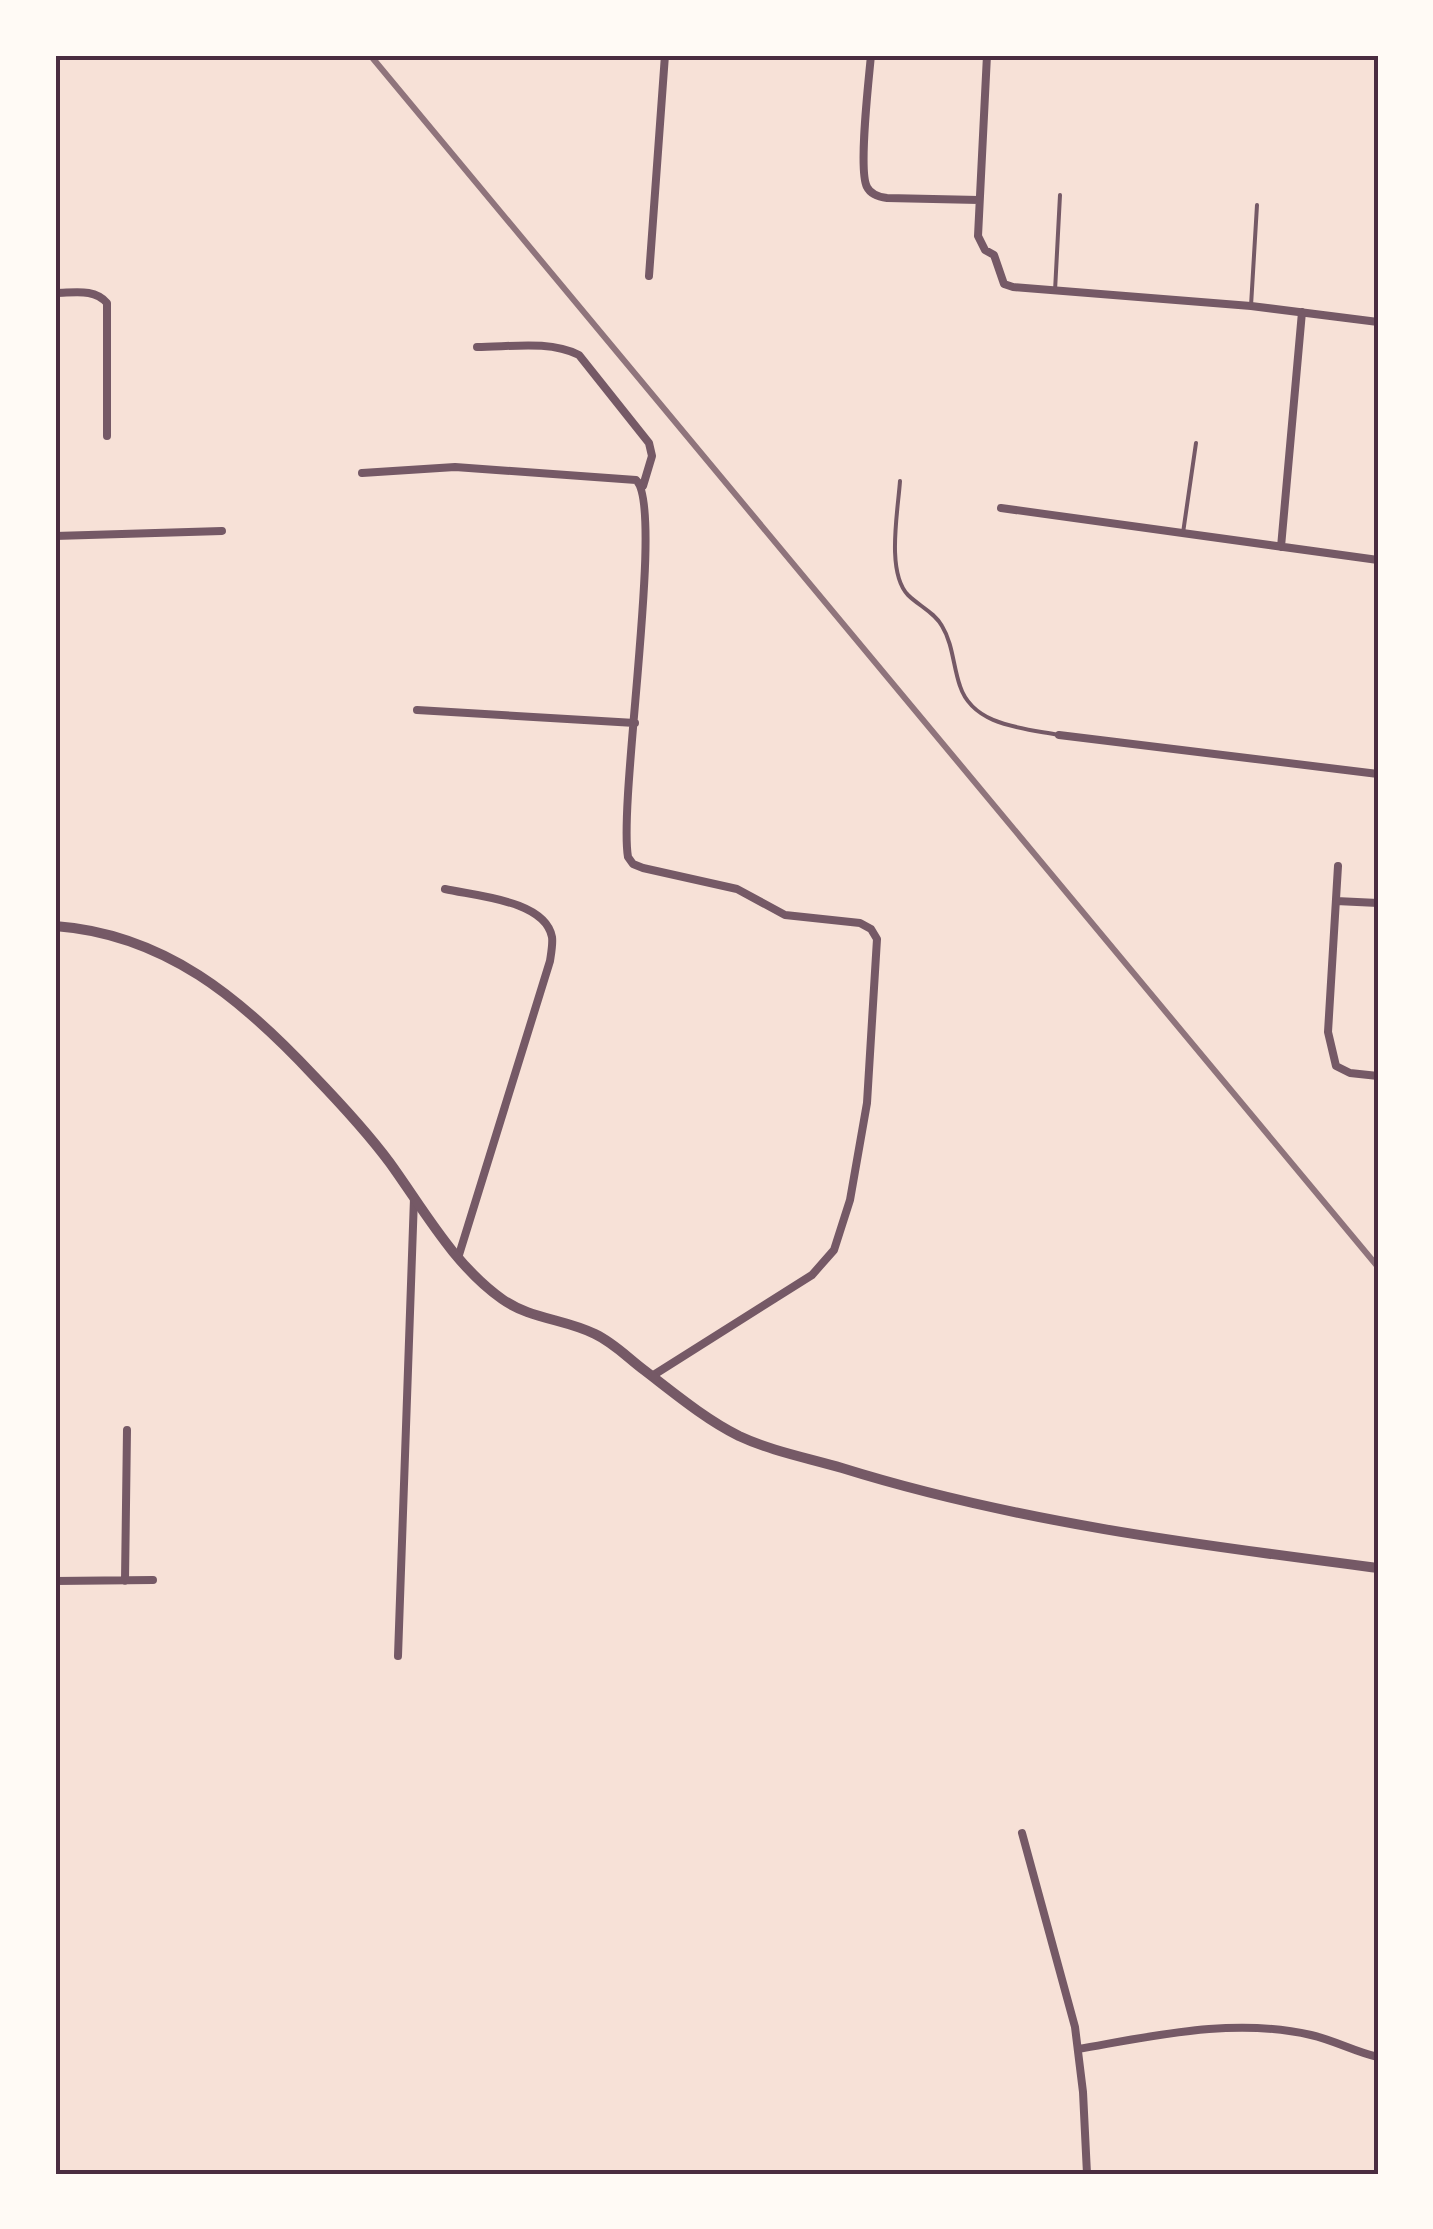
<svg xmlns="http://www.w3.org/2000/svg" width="1433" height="2229" viewBox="0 0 1433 2229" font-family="'IBM Plex Serif',serif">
  <rect width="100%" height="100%" fill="#f7e1d7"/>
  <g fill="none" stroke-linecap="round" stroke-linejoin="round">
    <path stroke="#755966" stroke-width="4" d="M1055,291l5,-96
      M1251,306l6,-101
      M900,481c-2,30 -14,91 8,114 11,11 26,17 34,31 11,18 11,40 18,60 13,40 63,42 99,49
      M1183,533l13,-90"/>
    <path stroke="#755966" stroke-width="8" d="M871,55c-2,23 -13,116 -4,132 4,8 12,10 20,11l92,2
      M987,55l-9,181 7,14 9,5 10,29 9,3 238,19 127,16
      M649,276l16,-221
      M55,293c19,0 39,-5 52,10v133
      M477,347c33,0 72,-7 102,8l70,88 3,13 -9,30
      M362,473l93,-6 181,13c29,26 -18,318 -8,377l5,7 10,4 94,21 48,26 75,8 11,6 6,10 -10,164 -17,97 -16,50 -22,25 -160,101
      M1001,508l377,52
      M55,536l167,-5
      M1281,547l21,-235
      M417,710l218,13
      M1059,735l319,39
      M1338,866l-10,166 8,34 14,7 28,3
      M445,889c30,7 100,11 107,48 1,7 -1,17 -2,24l-92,297
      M1336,901l42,2
      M55,1581l98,-1
      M125,1581l2,-151
      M398,1656l16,-458
      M1022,1833l53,194 8,65 4,82
      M1078,2049c76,-13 156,-32 233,-14 23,5 44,17 67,22"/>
    <path stroke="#755966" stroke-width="10" d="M55,926c110,8 187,73 259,150 26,27 53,56 76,87 34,47 64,102 112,136 28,20 63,20 93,35 19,9 33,24 49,36 30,23 61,49 95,66 32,15 69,22 103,32 173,54 356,77 536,100"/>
    <path stroke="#8f747c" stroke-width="6" d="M370,55l1008,1212"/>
  </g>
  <rect width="1433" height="2229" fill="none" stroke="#fffaf5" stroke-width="115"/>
  <rect x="58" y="58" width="1318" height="2114" fill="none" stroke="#4a2c40" stroke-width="4"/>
</svg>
